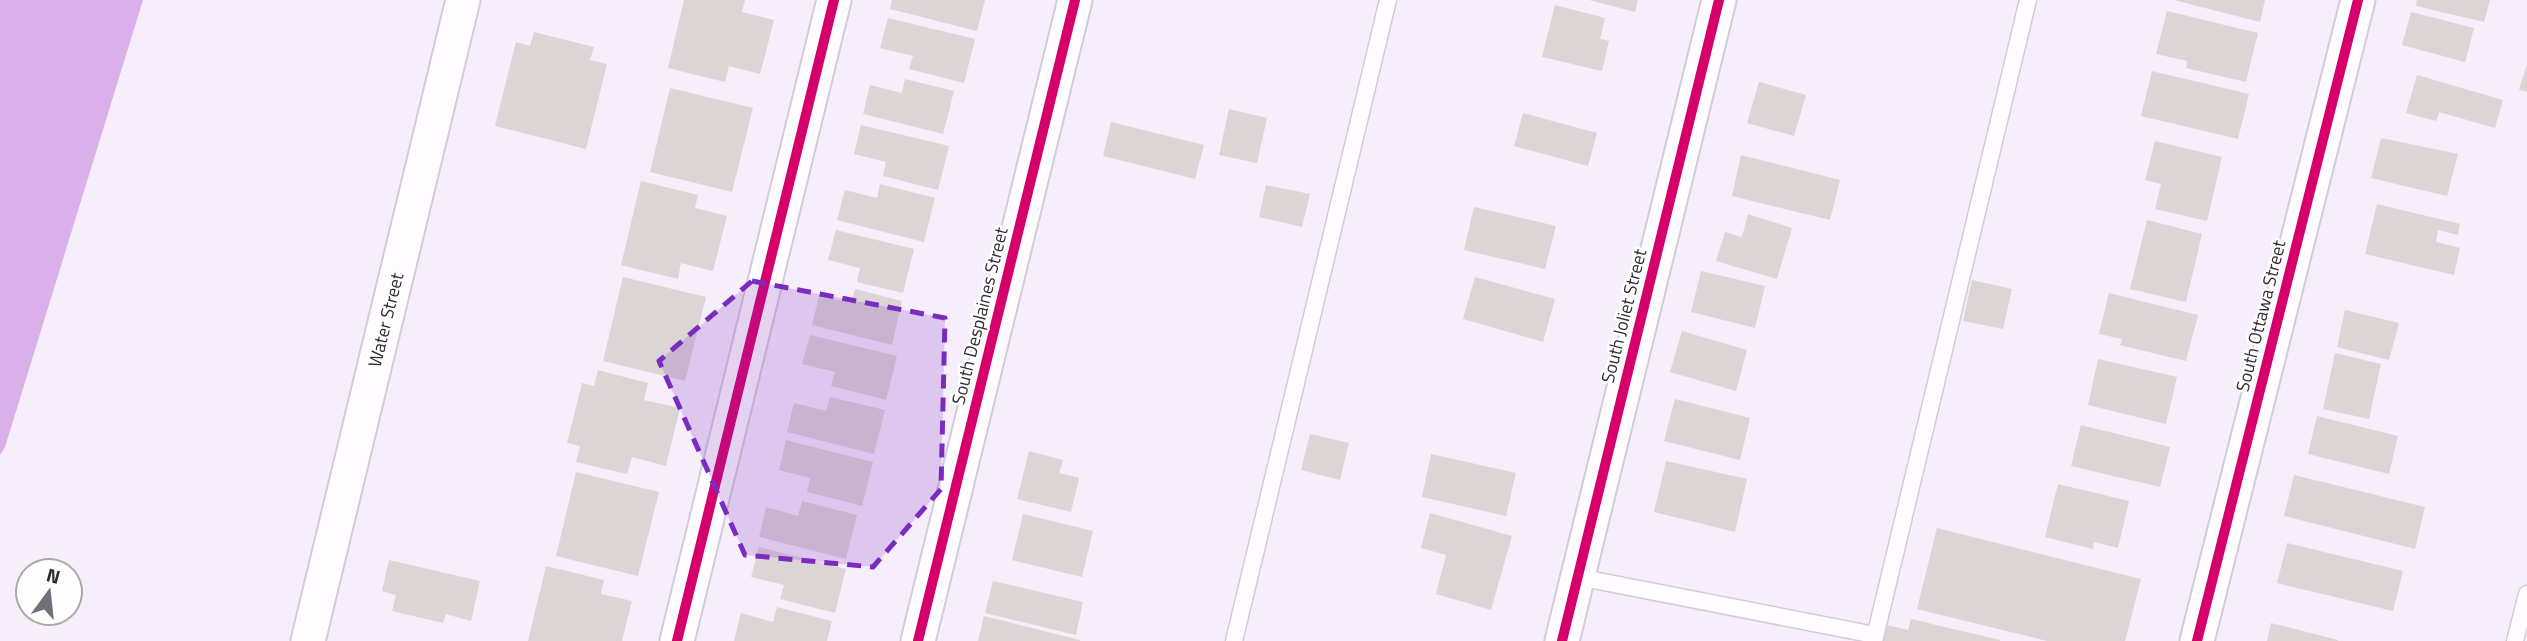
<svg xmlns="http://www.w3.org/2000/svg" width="2527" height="641" viewBox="0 0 2527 641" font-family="'Titillium Web',sans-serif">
  <rect width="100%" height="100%" fill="#f6eefa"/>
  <path fill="#d9b0e9" d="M0,0h143l-138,447 -5,8z"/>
  <path fill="#dbd5d5" d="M684,0h61l-3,12 32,8 -14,54 -31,-8 -4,16 -57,-14z
    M892,0h93l-8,31 -87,-22z
    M1589,0h49l-3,12z
    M2174,0h91l-5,22z
    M2417,0h73l-6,22 -68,-16z
    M1555,5l50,13 -5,21 9,2 -7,30 -60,-14z
    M2167,11l91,22 -12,49 -60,-14 1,-7 -31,-7z
    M2411,12l63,16 -9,34 -63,-17z
    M888,18l87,21 -11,44 -55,-14 4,-13 -33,-8z
    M534,32l60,15 -4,13 17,4 -21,85 -91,-23 21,-84 14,4z
    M2527,64v28l-8,-2z
    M2152,71l97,23 -11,45 -97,-23z
    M2417,75l86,25 -8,28 -56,-16 -3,9 -30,-8z
    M905,79l49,12 -11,43 -80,-20 7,-29 32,8z
    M1759,82l47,13 -12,41 -47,-13z
    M670,88l83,20 -21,84 -82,-20z
    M1229,109l38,9 -10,45 -38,-8z
    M1523,113l74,20 -9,33 -74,-20z
    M1111,122l93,23 -9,34 -92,-23z
    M861,125l88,21 -11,44 -55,-14 3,-14 -32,-8z
    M2381,138l77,16 -11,42 -76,-18z
    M2155,141l67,16 -15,64 -52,-12 6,-25 -16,-4z
    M1741,155l99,25 -10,40 -98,-24z
    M641,181l57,14 -3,13 32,8 -14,55 -32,-8 -3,16 -57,-14z
    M880,184l55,14 -11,44 -87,-22 8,-30 32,8z
    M1266,185l44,9 -8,33 -43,-10z
    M2377,204l83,20 -2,11 -20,-5 -2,12 24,6 -6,27 -89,-21z
    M1474,207l82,19 -11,43 -81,-19z
    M1748,214l44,14 -15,51 -61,-18 9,-29 17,5z
    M2147,220l55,14 -16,68 -56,-13z
    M836,230l78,19 -11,44 -46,-11 3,-14 -32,-8z
    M1701,271l64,15 -10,42 -64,-16z
    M623,277l83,20 -21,84 -82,-20z
    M1475,277l80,22 -12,43 -80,-23z
    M1972,280l40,9 -9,40 -40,-8z
    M855,289l47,12 -10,44 -80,-20 7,-29 32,7z
    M2109,293l89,22 -12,46 -66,-16 2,-6 -23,-5z
    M2345,310l54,13 -10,37 -52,-13z
    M1682,331l65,19 -11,41 -66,-19z
    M810,335l87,21 -11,44 -55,-14 4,-14 -33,-8z
    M2335,353l46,11 -12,55 -46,-10z
    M2098,359l79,18 -11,47 -78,-19z
    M598,370l50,13 -4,17 36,8 -14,58 -34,-9 -5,17 -51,-12 4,-16 -13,-3 15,-60 12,3z
    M830,397l55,13 -11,44 -87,-22 7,-29 32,8z
    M1675,399l75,19 -10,42 -76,-19z
    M2317,416l81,20 -9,38 -81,-20z
    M2081,425l89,22 -10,40 -89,-21z
    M1310,434l39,9 -9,37 -39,-10z
    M786,440l87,22 -11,44 -55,-14 3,-14 -31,-8z
    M1029,451l34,9 -4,13 20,5 -8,34 -54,-13z
    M1431,454l85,19 -10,43 -84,-19z
    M1666,461l81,18 -12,53 -81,-20z
    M576,472l83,20 -21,84 -82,-20z
    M2294,475l131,32 -10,42 -131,-33z
    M2058,484l71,17 -11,47 -24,-6 -1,7 -48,-12z
    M802,501l55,14 -11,44 -87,-22 7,-30 32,9z
    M1430,513l82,23 -21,74 -55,-16 10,-39 -25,-7z
    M1023,514l70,17 -11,46 -70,-17z
    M1937,528l204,51 -16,62h-78l-130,-32z
    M2287,543l116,28 -10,40 -116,-28z
    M759,547l87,22 -11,44 -55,-14 4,-14 -33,-8z
    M389,560l91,21 -9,40 -25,-7 -3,9 -51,-12 4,-16 -14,-4z
    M546,566l58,14 -3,14 31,7 -10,40h-94z
    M993,581l90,21 -7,33 -91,-22z
    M777,607l55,14 -5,20h-93l7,-28 32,9z
    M984,616l96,24v1h-102z
    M1911,619l89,21v1h-117l3,-16 22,5z
    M2271,623l67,17v1h-71z"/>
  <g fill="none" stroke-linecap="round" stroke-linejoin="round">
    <defs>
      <path id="lane" d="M1578,577l297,58
        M1234,641l154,-641
        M1874,641l154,-641
        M2515,641l12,-47"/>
      <path id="street" d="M308,641l155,-641
        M677,641l157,-641
        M918,641l157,-641
        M1562,641l157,-641
        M2197,641l161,-641"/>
    </defs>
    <use href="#lane" stroke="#d3ccd7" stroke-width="19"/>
    <use href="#street" stroke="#d3ccd7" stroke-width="37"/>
    <use href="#lane" stroke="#fefcfe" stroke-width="16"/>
    <use href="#street" stroke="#fefcfe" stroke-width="33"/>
    <defs>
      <path id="cycleway" d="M677,641l157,-641
        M918,641l157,-641
        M1562,641l157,-641
        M2197,641l161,-641"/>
    </defs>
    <use href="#cycleway" stroke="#fdfdfd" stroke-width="15"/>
    <use href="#cycleway" stroke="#d6006c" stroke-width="10"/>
  </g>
  <path fill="#7b2cbf" fill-opacity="0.2" stroke="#7b2cbf" stroke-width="5" stroke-dasharray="14 9" stroke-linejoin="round" d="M752,281l193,37 -4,171 -68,78 -128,-12 -86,-194z"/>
  <g text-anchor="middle" stroke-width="5" stroke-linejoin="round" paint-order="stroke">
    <g font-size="18" fill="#2f2932" stroke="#fdfdfd">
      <text transform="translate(980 316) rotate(-76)" y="6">South Desplaines Street</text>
      <text transform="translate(1624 316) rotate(-76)" y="6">South Joliet Street</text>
      <text transform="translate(2261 316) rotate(-76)" y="6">South Ottawa Street</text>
      <text transform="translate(386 320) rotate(-76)" y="6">Water Street</text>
    </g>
  </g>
  <g transform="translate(49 592) rotate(15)"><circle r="33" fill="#fdfdfd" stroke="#aba8ac" stroke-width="2"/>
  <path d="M0-5L12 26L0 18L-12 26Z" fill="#756e78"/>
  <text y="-10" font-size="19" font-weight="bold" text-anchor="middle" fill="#2f2932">N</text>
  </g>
</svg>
